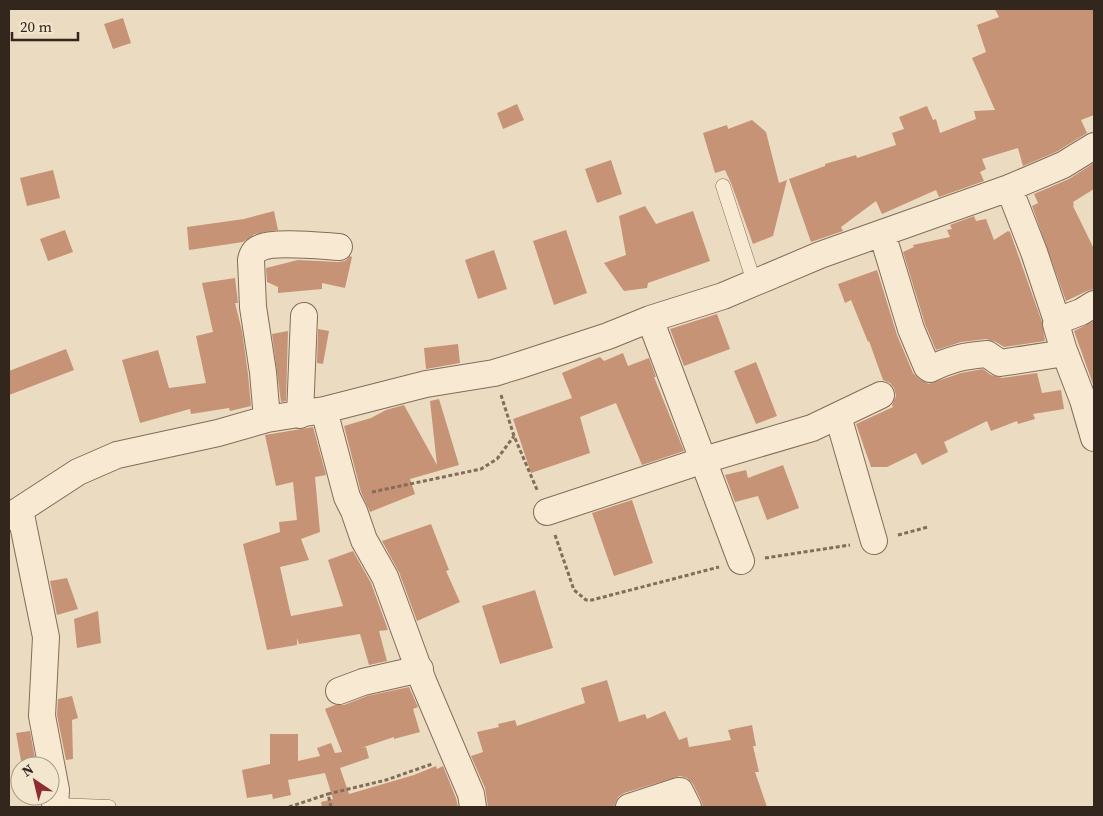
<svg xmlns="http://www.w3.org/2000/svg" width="1103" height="816" viewBox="0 0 1103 816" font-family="'Source Serif 4',serif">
  <rect width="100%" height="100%" fill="#ebdbc0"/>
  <path fill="#c79377" d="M995,9h99v106l-13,5 6,13 -31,19 -33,14 -5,-18 -36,11 4,10 -6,3 4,9 -45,16 -3,-7 -54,24 -6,-13 -35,26 2,4 -32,11 -22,-63 36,-13v-2l31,-9 1,3 39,-13 -4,-12 12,-4 -5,-12 28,-11 6,14 3,-1 4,14 36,-14 -2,-8 21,-1 -23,-52 14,-6 -9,-27 22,-8z
    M123,18l8,25 -18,6 -9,-25z
    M517,104l7,16 -21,9 -6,-16z
    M752,120l14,12 13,51 8,-3 -14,56 -20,8 -22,-61 -6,-13 -10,3 -12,-40 24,-8 1,4z
    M611,160l11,34 -25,9 -12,-34z
    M1094,163v26l-21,13 1,3 -1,1 21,43v40l-7,2 -21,10 -34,-95 6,-3 -4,-9 35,-15z
    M53,170l7,28 -33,8 -7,-28z
    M645,206l11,18 37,-13 17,50 -62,22 -1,5 -23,3 -20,-28 22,-8 -7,-39z
    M274,211l4,19 -23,4 -12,8 -54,8 -2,-23 57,-8z
    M974,216l2,5 10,-2 8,21 14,-9 2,1 32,90 3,19 -41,6 -8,-5 -10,-3 -25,3 -25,8 -11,-26 -22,-72 11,-5 -1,-2 37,-8 -3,-7 5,-1 -2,-4z
    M65,230l8,22 -25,9 -8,-22z
    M566,230l21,63 -33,12 -21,-64z
    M494,250l13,39 -29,10 -13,-39z
    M350,256l2,1 -7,31 -23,-5v6l-44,4v-6l-11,-5 -1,-14 32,-8 40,2 7,-1z
    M877,270l20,65 16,38 6,6 10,5 32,-11 22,-4 8,6 11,3 35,-5 5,20 19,-3 3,19 -31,5 2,5 -17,5 -1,-3 -26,10 -4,-10 -43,21 4,10 -26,13 -6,-12 -29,14h-16l-15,-43 37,-17 -1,-2 4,-9 -2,-8 -4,-5 -7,-3 -14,-39 -1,1 -17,-42 -6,3 -7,-19z
    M235,278l3,25h-3l7,28 6,43 3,32 -21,5 -1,-3 -38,6 -1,-5 -50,14 -18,-63 36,-10 11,38 37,-5 -10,-47 17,-4 -11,-49z
    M717,314l13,35 -46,17 -14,-37z
    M1094,321v66l-20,-56z
    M318,329l11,2 -6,33 -6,-1z
    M288,331l-2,70 -5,1 -9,-68z
    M458,344l2,19 -34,6 -2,-21z
    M66,349l8,21 -65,25v-24z
    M623,353l5,13 21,-8 7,19h-2l30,74 -42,14 -26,-62 -36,14 10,36 -59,20 -18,-54 59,-21 -10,-25 38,-16 4,4z
    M756,362l21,54 -21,8 -22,-53z
    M439,399l20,66 -49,14 5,15 -45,18 -9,-20 -17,-66 27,-8 15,-8 18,-5 33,60 -7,-64z
    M313,427l13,48 -11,2 5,55 -19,7 8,21 -29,7 11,49 52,-10 -15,-46 25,-9 18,32 17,47 -9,1 8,30 -18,4 -9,-31 -61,10 -2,-6v7l-30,5 -24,-106 37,-12 -1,-10 18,-2 -4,-38 -17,4 -11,-51z
    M783,465l16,43 -32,12 -9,-24 -23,6 -10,-27 21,-5 2,8z
    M632,500l21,63 -39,13 -22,-63z
    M431,524l18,46 -3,1 14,31 -43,19 -18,-49 -17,-31z
    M67,578l11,31 -21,6 -7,-34z
    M535,590l18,58 -53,16 -18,-58z
    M98,611l3,32 -24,5 -3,-29z
    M607,680l12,42 26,-8 2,5 18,-8 14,29 8,-3 2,10 42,-7 -3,-10 24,-5 4,21h-3l6,26h-4l12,35h-64l-2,-7 -8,-16 -6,-6 -7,-2 -56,17 -6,4 -4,10h-126l-3,-19 -14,-32 12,-4 -6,-20 22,-5 -1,-3 17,-4 2,6 68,-23 -4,-15z
    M409,687l9,20 -5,2 7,23 -26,7v-2l-33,11 5,-1 3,11 -29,10 9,26 65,-19 22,-9 1,3 6,-3 13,32 2,9h-136l-1,-5 12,-3 -8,-26 -37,7 3,15 -18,4 -1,-5 -25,4 -5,-28 28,-6v-30h28v27l22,-5 -3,-8 14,-5 4,10 7,-1 -17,-43 10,-4h9l23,-9z
    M72,696l6,22 -6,2 1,39 -7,1 -9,-45 1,-16z
    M30,731l6,33 -14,2 -6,-33z"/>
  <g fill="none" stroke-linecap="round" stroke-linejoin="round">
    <defs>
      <path id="lane" d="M723,186l31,96
        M55,805l54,2"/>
      <path id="street" d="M1009,188l25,64 23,69 -1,3 7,24 20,52 11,38
        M882,233l29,96 16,38 3,2c21,-10 33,-13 57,-15l13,9 65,-10
        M650,319l91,242
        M1057,321l24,-9 13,-8
        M324,410l23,87 7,14 10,29 21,37 38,104 48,113 2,13
        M300,415l4,-99
        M838,416l36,125
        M267,419l-4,-47 -10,-65 -2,-47c1,-5 3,-10 9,-12 13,-7 62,-2 79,-1
        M20,510l26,127 -4,79 14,74 -1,17
        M547,512l157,-52 108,-32 69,-33
        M9,517l69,-45 39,-17 101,-22 49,-14 57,-9 102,-26 68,-11 26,-8 88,-29 42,-17 73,-23 97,-41 189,-67 54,-23 31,-19
        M339,691l24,-9 57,-13
        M629,807l49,-16h2l8,16"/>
    </defs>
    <use href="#lane" stroke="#836c59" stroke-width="15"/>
    <use href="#street" stroke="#836c59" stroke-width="28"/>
    <path stroke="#836c59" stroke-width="3" stroke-dasharray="4 2.5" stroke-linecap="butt" d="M501,395l13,41 24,56
      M372,492l109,-23 16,-10 17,-23
      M555,535l19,55 12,10h6l127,-33
      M898,535l30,-8
      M765,558l85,-13
      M289,807l39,-13
      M331,807l-3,-13 58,-14 46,-16"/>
    <use href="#lane" stroke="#f7e9d2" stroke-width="14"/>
    <use href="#street" stroke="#f7e9d2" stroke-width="26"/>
  </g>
  <rect width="1103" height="816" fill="none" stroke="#33261c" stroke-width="20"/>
  <g transform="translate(35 781) rotate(325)"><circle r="24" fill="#f3e6cf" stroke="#a69987"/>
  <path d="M0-4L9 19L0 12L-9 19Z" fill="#8f2c33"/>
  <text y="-8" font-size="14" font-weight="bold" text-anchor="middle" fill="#33261c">N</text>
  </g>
  <path d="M12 32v8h66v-8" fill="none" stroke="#33261c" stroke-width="2.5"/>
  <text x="20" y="32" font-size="15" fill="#33261c" stroke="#f3e6cf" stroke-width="4" paint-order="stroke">20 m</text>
</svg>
